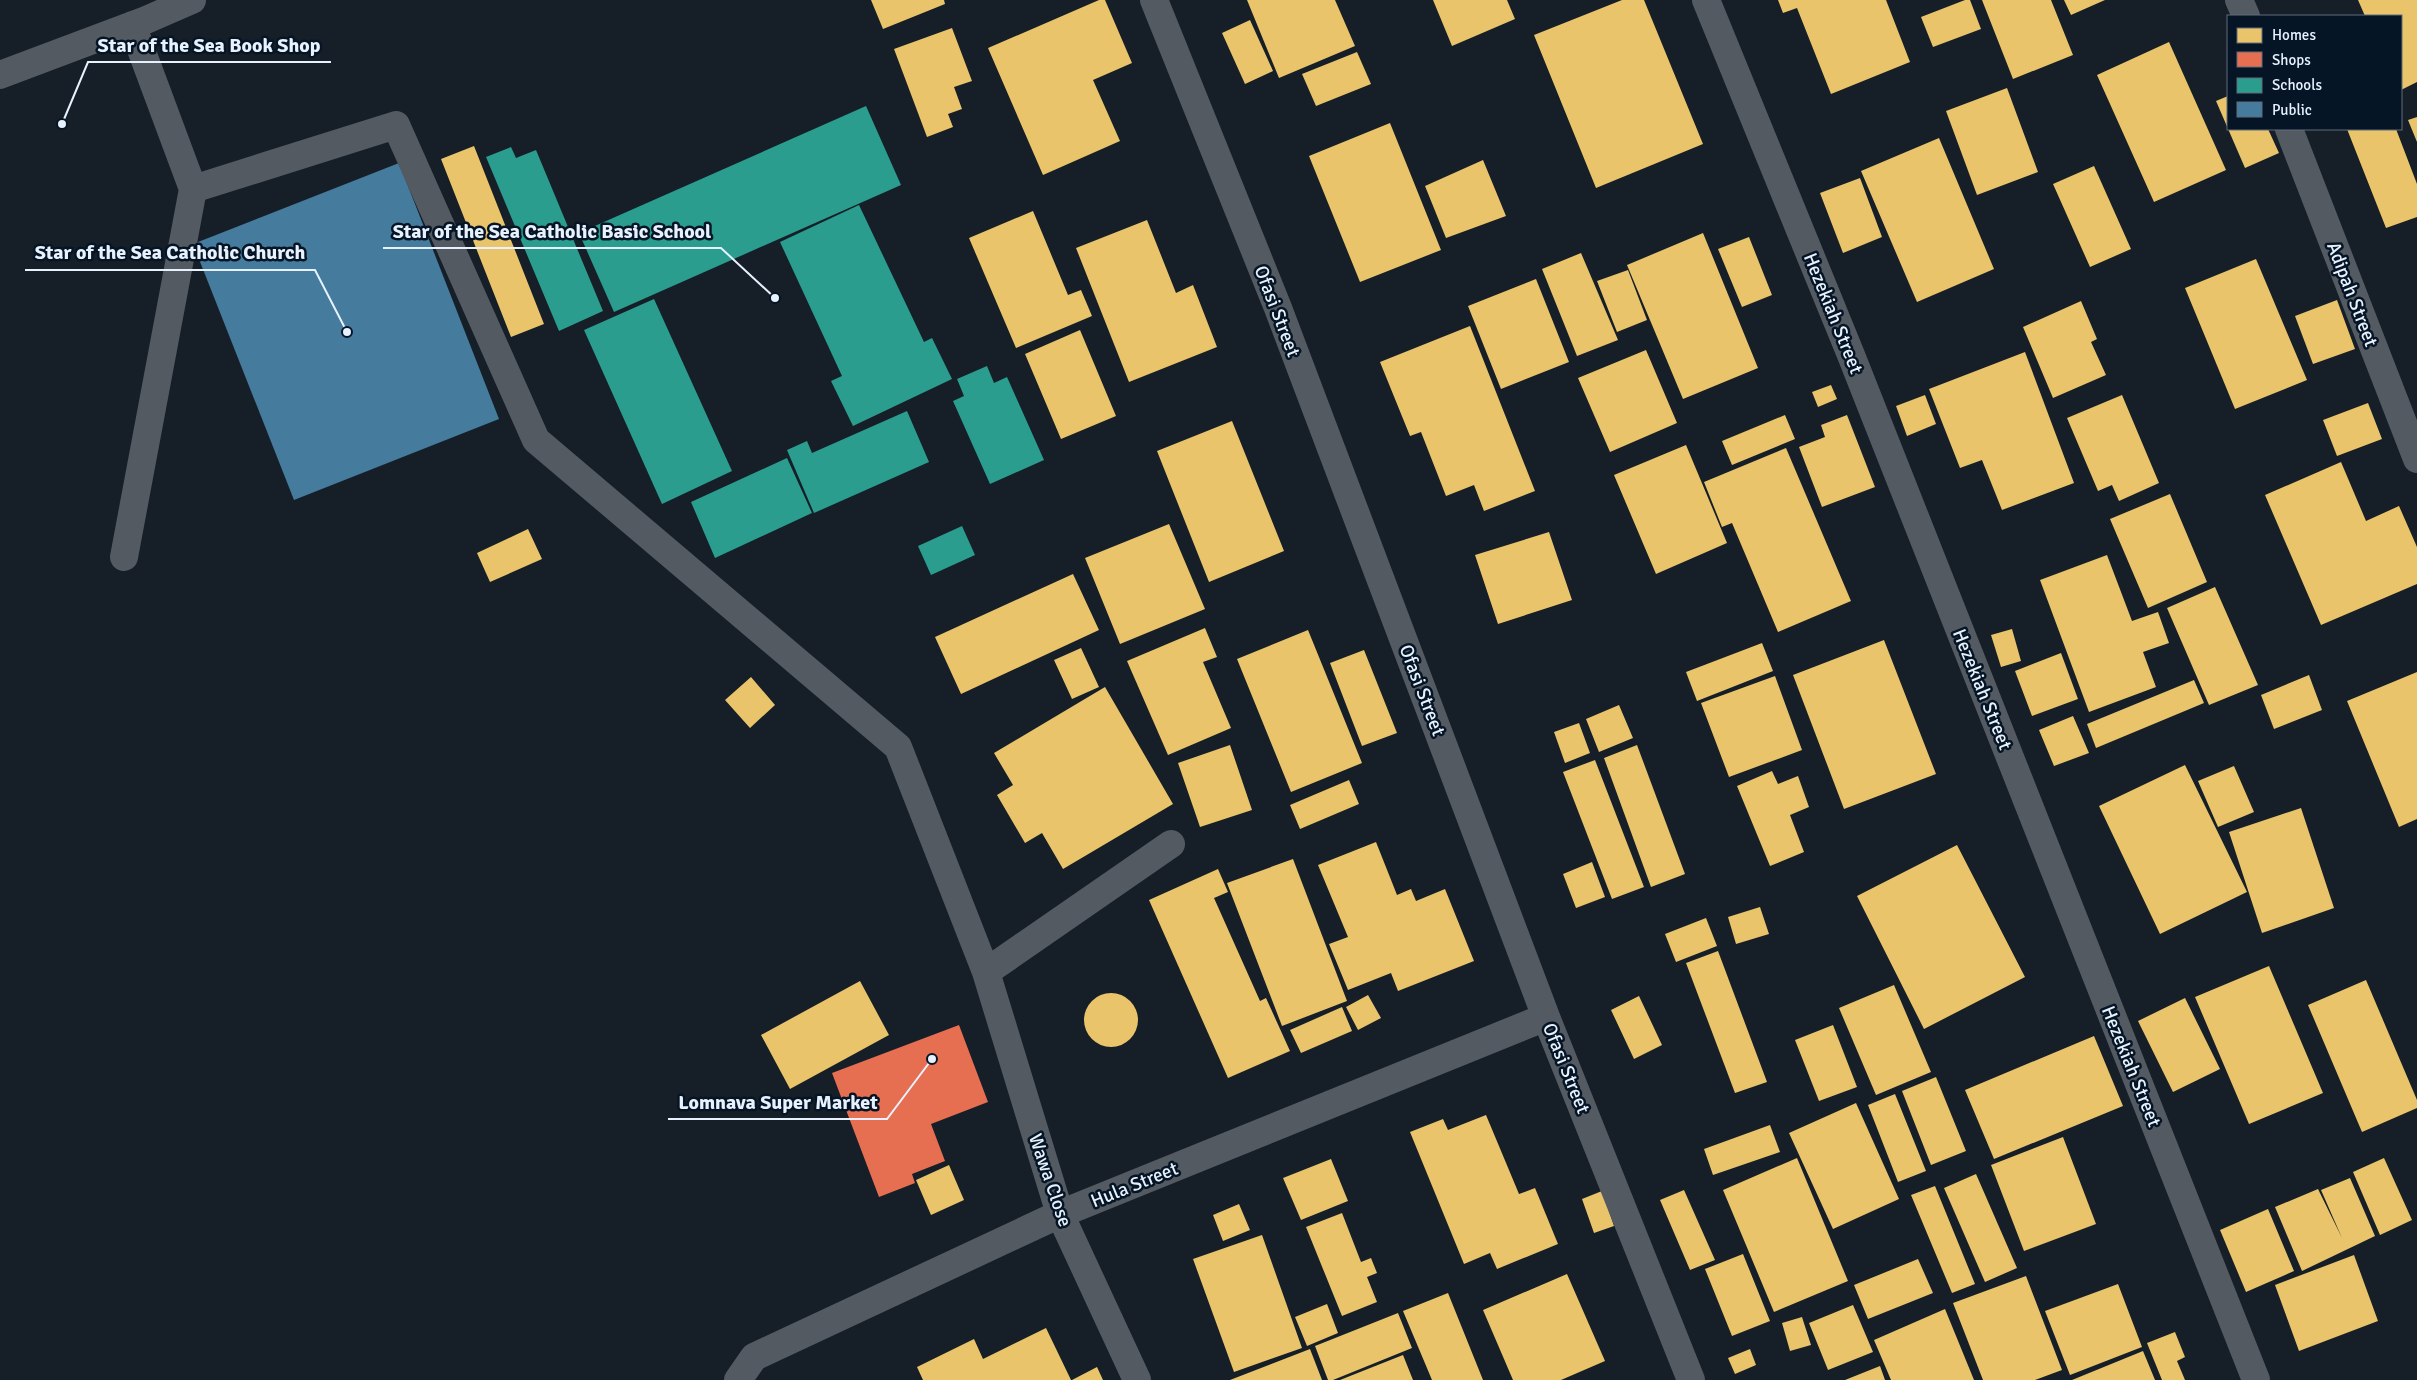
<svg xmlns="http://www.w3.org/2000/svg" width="2417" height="1380" viewBox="0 0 2417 1380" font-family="Signika,sans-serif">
  <rect width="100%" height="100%" fill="#161f28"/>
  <path fill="#e9c46a" d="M871,0h73l1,4 -62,25z
    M1099,0h6l27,63 -39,17 27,61 -77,34 -55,-127z
    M1247,0h88l20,46 -76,32z
    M1433,0h74l8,19 -63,27z
    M1622,0h22l59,144 -107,44 -62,-153z
    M1778,0h108l24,62 -79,32 -34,-86 -14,5z
    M1965,0h5l11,29 -48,18 -12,-30z
    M1982,0h69l22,55 -60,24z
    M2064,0h41l-34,15z
    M2358,0h59v82l-16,8v-74h-36z
    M1250,20l23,51 -28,13 -23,-51z
    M952,28l20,53 -18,6 8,22 -14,5 5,13 -26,10 -33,-88z
    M2169,42l57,128 -72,32 -57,-127z
    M1357,52l14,32 -55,22 -14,-32z
    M2007,88l31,84 -61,23 -31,-84z
    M2228,96v33h40l11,24 -34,15 -29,-67z
    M2417,117v25l-9,-22z
    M1390,123l51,127 -81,32 -51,-126z
    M2347,129h49l21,55v33l-31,11z
    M1939,138l55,131 -77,33 -56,-131z
    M474,146l70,178 -33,13 -70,-178z
    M1483,160l23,56 -60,22 -21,-52z
    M2094,166l37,83 -41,18 -37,-83z
    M1860,178l22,59 -39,16 -23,-60z
    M1033,211l35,84 13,-5 11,26 -76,32 -47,-110z
    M1147,220l29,73 17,-8 24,62 -88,35 -53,-134z
    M1703,233l55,135 -75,31 -56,-134z
    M1749,237l23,58 -30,12 -24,-58z
    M1581,253l37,87 -41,16 -35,-87z
    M2256,259l51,121 -72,29 -50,-121z
    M1628,270l19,50 -30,12 -20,-51z
    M1536,279l33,83 -68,27 -33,-83z
    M2337,300l18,49 -42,15 -18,-48z
    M2081,301l16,38 -6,3 15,33 -53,23 -30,-71z
    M1470,326l65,165 -51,20 -10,-26 -28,11 -25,-64 -11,4 -30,-74z
    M1080,330l36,86 -55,23 -36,-85z
    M1646,350l31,73 -67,29 -32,-74z
    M2025,352l49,131 -72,27 -20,-50 -22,8 -31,-79z
    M1831,385l6,14 -19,8 -6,-15z
    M1925,395l11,29 -29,12 -11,-30z
    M2122,395l37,88 -40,18 -7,-16 -14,6 -31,-73z
    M2368,403l14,36 -45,17 -14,-36z
    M1785,415l10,24 -63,26 -10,-24z
    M1847,415l28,72 -53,20 -23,-60 26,-10 -4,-12z
    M1232,421l52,130 -75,31 -52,-131z
    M1686,445l41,98 -71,31 -42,-99z
    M1786,448l65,153 -73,31 -46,-109 -10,4 -18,-45z
    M2341,462l25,59 33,-15 18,41v37l-96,41 -56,-130z
    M2170,494l37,88 -59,26 -38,-89z
    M1169,524l36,85 -85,35 -35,-86z
    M528,529l14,30 -52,23 -13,-29z
    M1549,532l23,68 -74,24 -23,-69z
    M2107,555l25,66 26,-9 11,31 -26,9 13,35 -67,25 -49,-132z
    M1073,574l26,56 -138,64 -26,-57z
    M2215,587l43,98 -49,20 -42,-97z
    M1205,628l12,29 -14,5 28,66 -63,27 -41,-94z
    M2012,629l9,32 -20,6 -10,-32z
    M1308,630l54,133 -71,29 -54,-133z
    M1884,640l52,134 -92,35 -51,-134z
    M1762,643l11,28 -76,30 -11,-29z
    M1081,648l18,39 -27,12 -18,-39z
    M1364,650l33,83 -35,13 -32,-83z
    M2061,653l17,46 -46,17 -17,-45z
    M2417,672v147l-18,8 -52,-126z
    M2309,675l13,35 -48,19 -13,-34z
    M1775,676l27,74 -73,27 -28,-74z
    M751,677l24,28 -25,23 -25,-28z
    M2194,680l10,23 -108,45 -9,-24z
    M1105,687l68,117 -110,65 -21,-36 -17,10 -28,-48 16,-10 -19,-32z
    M1619,705l14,33 -34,14 -13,-33z
    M2073,716l16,37 -35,13 -15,-36z
    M1579,723l11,30 -25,10 -11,-31z
    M1230,745l22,65 -52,17 -22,-64z
    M1637,745l48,129 -34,13 -47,-129z
    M1595,760l49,127 -32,12 -49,-127z
    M2185,765l62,127 -87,42 -61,-128z
    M2234,766l20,46 -36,15 -20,-46z
    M1772,771l6,13 20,-8 11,31 -19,8 14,37 -34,14 -33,-80z
    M1349,780l10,24 -59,25 -10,-24z
    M2301,808l33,100 -72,25 -33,-101z
    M1376,842l21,53 14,-6 5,12 29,-12 29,72 -76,30 -7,-18 -43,17 -19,-46 19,-7 -30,-72z
    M1957,845l68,132 -101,52 -67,-133z
    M1293,859l54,142 -65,25 -55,-143z
    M1592,862l13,35 -29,11 -13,-34z
    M1218,869l10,23 -14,6 46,103 6,-3 24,53 -62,27 -79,-178z
    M1760,907l9,27 -33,10 -8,-27z
    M1706,918l11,28 -41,16 -11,-28z
    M1718,951l49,131 -32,11 -49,-130z
    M2269,966l54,127 -74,31 -54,-127z
    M2366,980l51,120v8l-55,24 -54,-127z
    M860,981l29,54 -99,54 -29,-54z
    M1894,985l37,87 -55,23 -37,-87z
    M1084 1020a27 27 0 1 1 54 0a27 27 0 1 1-54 0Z
    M1368,995l13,23 -23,12 -12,-23z
    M1639,996l23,49 -28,14 -23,-49z
    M2185,998l35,71 -47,23 -35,-71z
    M1342,1007l10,24 -51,22 -11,-23z
    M1833,1025l24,62 -38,14 -24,-61z
    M2094,1036l29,70 -129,53 -29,-69z
    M1936,1077l30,74 -35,14 -29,-74z
    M1895,1094l31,77 -28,11 -30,-77z
    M1856,1103l43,96 -66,30 -44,-96z
    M1486,1115l33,79 16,-6 23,56 -61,25 -7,-16 -26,11 -54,-132 33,-13 5,11z
    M1770,1125l10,27 -67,23 -9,-26z
    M2063,1137l33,87 -72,27 -33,-86z
    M1797,1158l51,123 -74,31 -51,-122z
    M2384,1158l28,62 -32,15 -27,-63z
    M1331,1159l17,42 -47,19 -18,-42z
    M949,1165l15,35 -33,15 -15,-35z
    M1976,1174l41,94 -32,14 -41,-94z
    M2350,1178l25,58 -73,35 -27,-64 43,-18 24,49 -21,-48z
    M1935,1186l40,98 -23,9 -41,-98z
    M1684,1190l31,70 -25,10 -30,-70z
    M1602,1191l12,35 -20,7 -12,-34z
    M1239,1204l11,26 -27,11 -10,-26z
    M2268,1209l26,62 -48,21 -26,-62z
    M1342,1213l19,49 10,-4 6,15 -10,4 10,25 -35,14 -36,-89z
    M1262,1235l40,113 -68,24 -41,-113z
    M1743,1254l27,67 -38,15 -27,-67z
    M2354,1255l24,66 -79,30 -24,-66z
    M1918,1259l15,34 -65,26 -14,-34z
    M1567,1274l38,87 -44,19h-48l-30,-70z
    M2026,1276l36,94 -27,10h-52l-30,-77z
    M2118,1284l24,63 -72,28 -25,-64z
    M1448,1293l35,87h-51l-29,-69z
    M1327,1304l11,29 -31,13 -12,-29z
    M1853,1305l20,47 -45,18 -19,-47z
    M1945,1309l29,71h-83l-17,-40z
    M1398,1313l14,35 -79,32h-5l-13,-34z
    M1802,1317l9,28 -21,6 -8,-28z
    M1046,1328l25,52h-148l-6,-13 57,-28 9,20z
    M2175,1332l10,25 -8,4 8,19h-23l-15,-37z
    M1310,1349l12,31h-92z
    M1750,1349l6,16 -21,9 -7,-16z
    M2143,1351l12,29h-83z
    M1403,1355l10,25h-73z
    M1880,1366l5,14h-40z
    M1097,1367l6,13h-31z"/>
  <path fill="#e76f51" d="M959,1025l29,77 -57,22 14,37 -33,13 3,9 -36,14 -47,-124z"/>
  <path fill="#2a9d8f" d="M866,106l35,79 -287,127 -35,-79z
    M511,147l5,11 20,-8 67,161 -44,20 -73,-174z
    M859,205l65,137 8,-4 20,41 -99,47 -22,-45 11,-5 -62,-134z
    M654,299l78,172 -70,33 -78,-174z
    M987,366l7,17 13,-6 37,83 -54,24 -37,-83 11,-5 -7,-17z
    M907,411l22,51 -115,51 -27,-63 20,-9 5,12z
    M787,458l25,55 -97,45 -24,-56z
    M962,526l13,29 -44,20 -13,-29z"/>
  <path fill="#457b9d" d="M399,163l100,256 -205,81 -101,-256z"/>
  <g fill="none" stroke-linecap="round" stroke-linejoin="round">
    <path stroke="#545a62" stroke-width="28" d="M1154,0l124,308 268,709 145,363
      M1706,0l145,355 405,1025
      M2239,0l7,16
      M0,75l146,-55 46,-20
      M2289,129l128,330
      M193,189l203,-64 140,315 362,307 88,225 185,-128
      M124,557l69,-368 -61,-164
      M986,972l74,242 77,166
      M738,1380l16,-23 306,-143 486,-197"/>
  </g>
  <g text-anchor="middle" stroke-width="5" stroke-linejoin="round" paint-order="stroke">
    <g font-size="19" fill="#e7f2fe" stroke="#061525">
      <text transform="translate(2353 294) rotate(69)" y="7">Adipah Street</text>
      <text transform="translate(1278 311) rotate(69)" y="7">Ofasi Street</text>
      <text transform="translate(1834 313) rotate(68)" y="7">Hezekiah Street</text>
      <text transform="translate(1983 689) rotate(68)" y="7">Hezekiah Street</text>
      <text transform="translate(1423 690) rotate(69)" y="7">Ofasi Street</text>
      <text transform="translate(2132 1066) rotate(68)" y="7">Hezekiah Street</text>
      <text transform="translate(1567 1068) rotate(68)" y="7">Ofasi Street</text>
      <text transform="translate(1051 1180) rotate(71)" y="7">Wawa Close</text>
      <text transform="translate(1134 1184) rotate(-22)" y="7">Hula Street</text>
    </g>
  </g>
  <path fill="none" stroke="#e7f2fe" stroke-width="2" d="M62 124L88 62H331M775 298L721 248H383M347 332L315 270H25M932 1059L887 1119H668"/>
  <g fill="#e7f2fe" stroke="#061525" stroke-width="2">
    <circle cx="62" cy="124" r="5"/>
    <circle cx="775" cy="298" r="5"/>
    <circle cx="347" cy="332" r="5"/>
    <circle cx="932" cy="1059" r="5"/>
  </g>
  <g font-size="20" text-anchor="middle" font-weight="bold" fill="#e7f2fe" stroke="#061525" stroke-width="5" stroke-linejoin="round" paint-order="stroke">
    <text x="209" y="52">Star of the Sea Book Shop</text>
    <text x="552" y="238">Star of the Sea Catholic Basic School</text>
    <text x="170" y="259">Star of the Sea Catholic Church</text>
    <text x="778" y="1109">Lomnava Super Market</text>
  </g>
  <rect x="2227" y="15" width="175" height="115" fill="#061525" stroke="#606d7c"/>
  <rect x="2237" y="28" width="25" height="15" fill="#e9c46a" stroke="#606d7c"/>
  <text x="2272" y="40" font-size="15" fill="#e7f2fe">Homes</text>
  <rect x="2237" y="52" width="25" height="15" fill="#e76f51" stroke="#606d7c"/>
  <text x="2272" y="65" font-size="15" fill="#e7f2fe">Shops</text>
  <rect x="2237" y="78" width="25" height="15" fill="#2a9d8f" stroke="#606d7c"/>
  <text x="2272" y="90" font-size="15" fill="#e7f2fe">Schools</text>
  <rect x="2237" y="102" width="25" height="15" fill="#457b9d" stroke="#606d7c"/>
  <text x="2272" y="115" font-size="15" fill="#e7f2fe">Public</text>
</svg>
